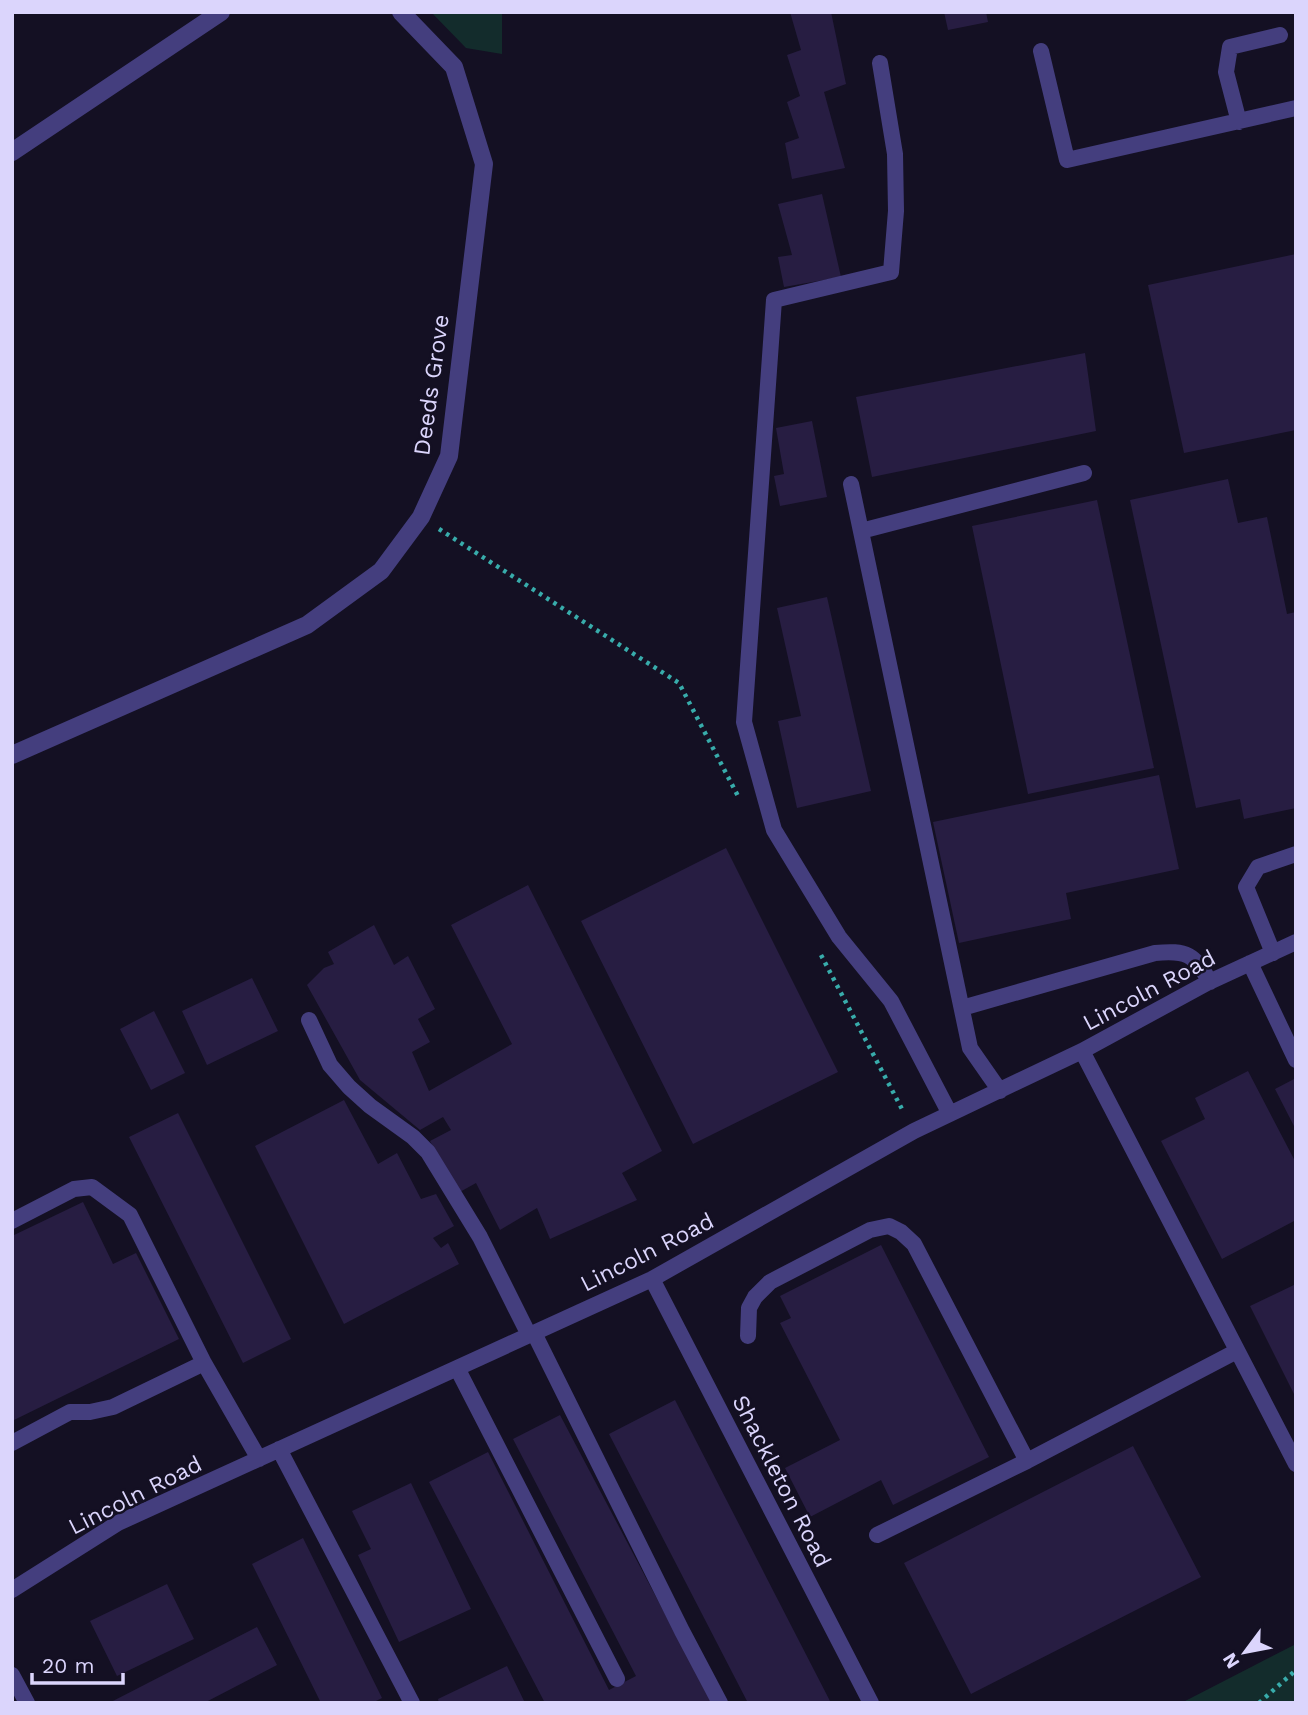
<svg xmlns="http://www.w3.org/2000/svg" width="1308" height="1715" viewBox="0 0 1308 1715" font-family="'Work Sans',sans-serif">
  <rect width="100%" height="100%" fill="#141023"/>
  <path fill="#132c2c" d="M431,12h71v42l-36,-6z
    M1296,1644v59h-115l10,-5z"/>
  <path fill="#271d42" d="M790,12h41l15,72 -22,8 21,76 -53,11 -7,-36 14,-5 -12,-36 13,-6 -13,-41 14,-5z
    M944,12h42l2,10 -40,8z
    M822,194l19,83 -57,10 -6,-30 14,-2 -14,-51z
    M1296,254v176l-112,23 -36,-168z
    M1085,353l11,78 -224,46 -16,-80z
    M812,421l15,76 -47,9 -6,-30 10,-2 -8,-46z
    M1228,479l10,44 29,-6 20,97 9,-2v196l-52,11 -4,-20 -44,9 -66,-308z
    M1097,500l57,268 -126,26 -56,-268z
    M827,597l44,194 -74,17 -19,-87 23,-5 -24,-108z
    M1159,775l20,94 -113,24 5,26 -112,24 -26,-121z
    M726,848l112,224 -145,72 -112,-223z
    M528,885l134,266 -40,22 15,27 -87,39 -13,-31 -37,22 -24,-47 -18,10 -28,-52 21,-11 -8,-13 -23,13 -60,-50 -53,-95 17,-17 10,-4 -6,-12 46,-27 20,40 14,-9 27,53 -17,10 12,23 -18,10 17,39 83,-47 -61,-119z
    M252,978l26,53 -71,34 -25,-54z
    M154,1011l31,62 -34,17 -31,-61z
    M1248,1071l48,92v57l-74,39 -61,-118 44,-22 -10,-21z
    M1296,1078v52l-21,-41z
    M344,1100l34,64 19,-11 24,46 15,-5 18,32 -21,12 8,10 7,-5 11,21 -115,60 -89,-178z
    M178,1113l113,226 -48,24 -114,-226z
    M83,1202l30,62 23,-11 43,86 -167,82v-185z
    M881,1245l108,212 -96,48 -12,-25 -71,37 -25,-49 55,-28 -60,-117 11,-5 -11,-22z
    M1296,1284v114l-46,-92z
    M675,1400l156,303h-83l-139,-269z
    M560,1415l152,288h-167l-116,-221 59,-30 121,238 27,-14 -123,-237z
    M1133,1446l68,131 -230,117 -67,-131z
    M411,1483l60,126 -72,33 -41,-87 13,-6 -19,-38z
    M303,1538l79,160 -10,5h-51l-69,-139z
    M167,1584l27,55 -77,37 -27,-55z
    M257,1627l20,38 -73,38h-95z
    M507,1666l18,37h-86l-1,-4z"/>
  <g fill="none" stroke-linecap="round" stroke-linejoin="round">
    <path stroke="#38acab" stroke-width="4.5" stroke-dasharray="3.5 5" stroke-linecap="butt" d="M439,529l240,154 60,115
      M821,955l82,156
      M1259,1703l37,-33"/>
    <path stroke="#443e7e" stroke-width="16" d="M1041,51l26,109 229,-52
      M880,63l15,91 1,57 -5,61 -117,28 -30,422 30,108 65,107 52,64 59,113
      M1239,122l-13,-50 4,-25 50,-12
      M851,484l119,564 30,43
      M861,531l223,-58
      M1273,953l-27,-66 12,-20 38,-13
      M1250,963l46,97
      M962,1008l193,-55c32,-3 39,1 55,29
      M309,1020l21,45 19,22 21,19 43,31 15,15 52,85 49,98
      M1082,1051l214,413
      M12,1221l62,-32 18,-2 38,28 74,148
      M652,1279l219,424
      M534,1333l148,298 38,72
      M748,1336l1,-28 6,-11 15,-15 100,-52 19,-4 12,6 13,12 113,217
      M457,1368l160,311
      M12,1443l58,-31h20l23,-5 91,-44 55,96
      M279,1449l133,254
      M877,1535l150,-74 210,-110
      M12,1590l106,-67 534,-244 262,-148 168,-80 125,-68 89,-41
      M12,1675l15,28"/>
    <path stroke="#443e7e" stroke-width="18" d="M12,152l209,-140
      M12,755l295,-130 74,-54 40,-54 28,-61 35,-292 -30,-97 -53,-55"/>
  </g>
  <g text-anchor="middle" stroke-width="5" stroke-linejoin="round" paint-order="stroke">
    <g font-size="23" fill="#dbd5fc" stroke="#141023">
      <text transform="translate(431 385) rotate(-82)" y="8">Deeds Grove</text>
      <text transform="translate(1149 990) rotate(-28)" y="8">Lincoln Road</text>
      <text transform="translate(647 1252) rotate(-27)" y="8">Lincoln Road</text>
      <text transform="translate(782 1481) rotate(63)" y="8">Shackleton Road</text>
      <text transform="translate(135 1495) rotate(-27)" y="8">Lincoln Road</text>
    </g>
  </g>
  <rect width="1308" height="1715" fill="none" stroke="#dbd5fc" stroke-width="28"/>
  <g transform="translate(1245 1652) rotate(238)" stroke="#141023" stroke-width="5" paint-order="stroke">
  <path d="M0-5L12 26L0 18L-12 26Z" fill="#dbd5fc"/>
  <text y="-10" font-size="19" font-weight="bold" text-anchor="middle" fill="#dbd5fc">N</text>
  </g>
  <path d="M32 1673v10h91v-10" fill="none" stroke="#dbd5fc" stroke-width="3.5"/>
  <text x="42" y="1673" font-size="21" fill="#dbd5fc" stroke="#141023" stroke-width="5" paint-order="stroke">20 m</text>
</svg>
